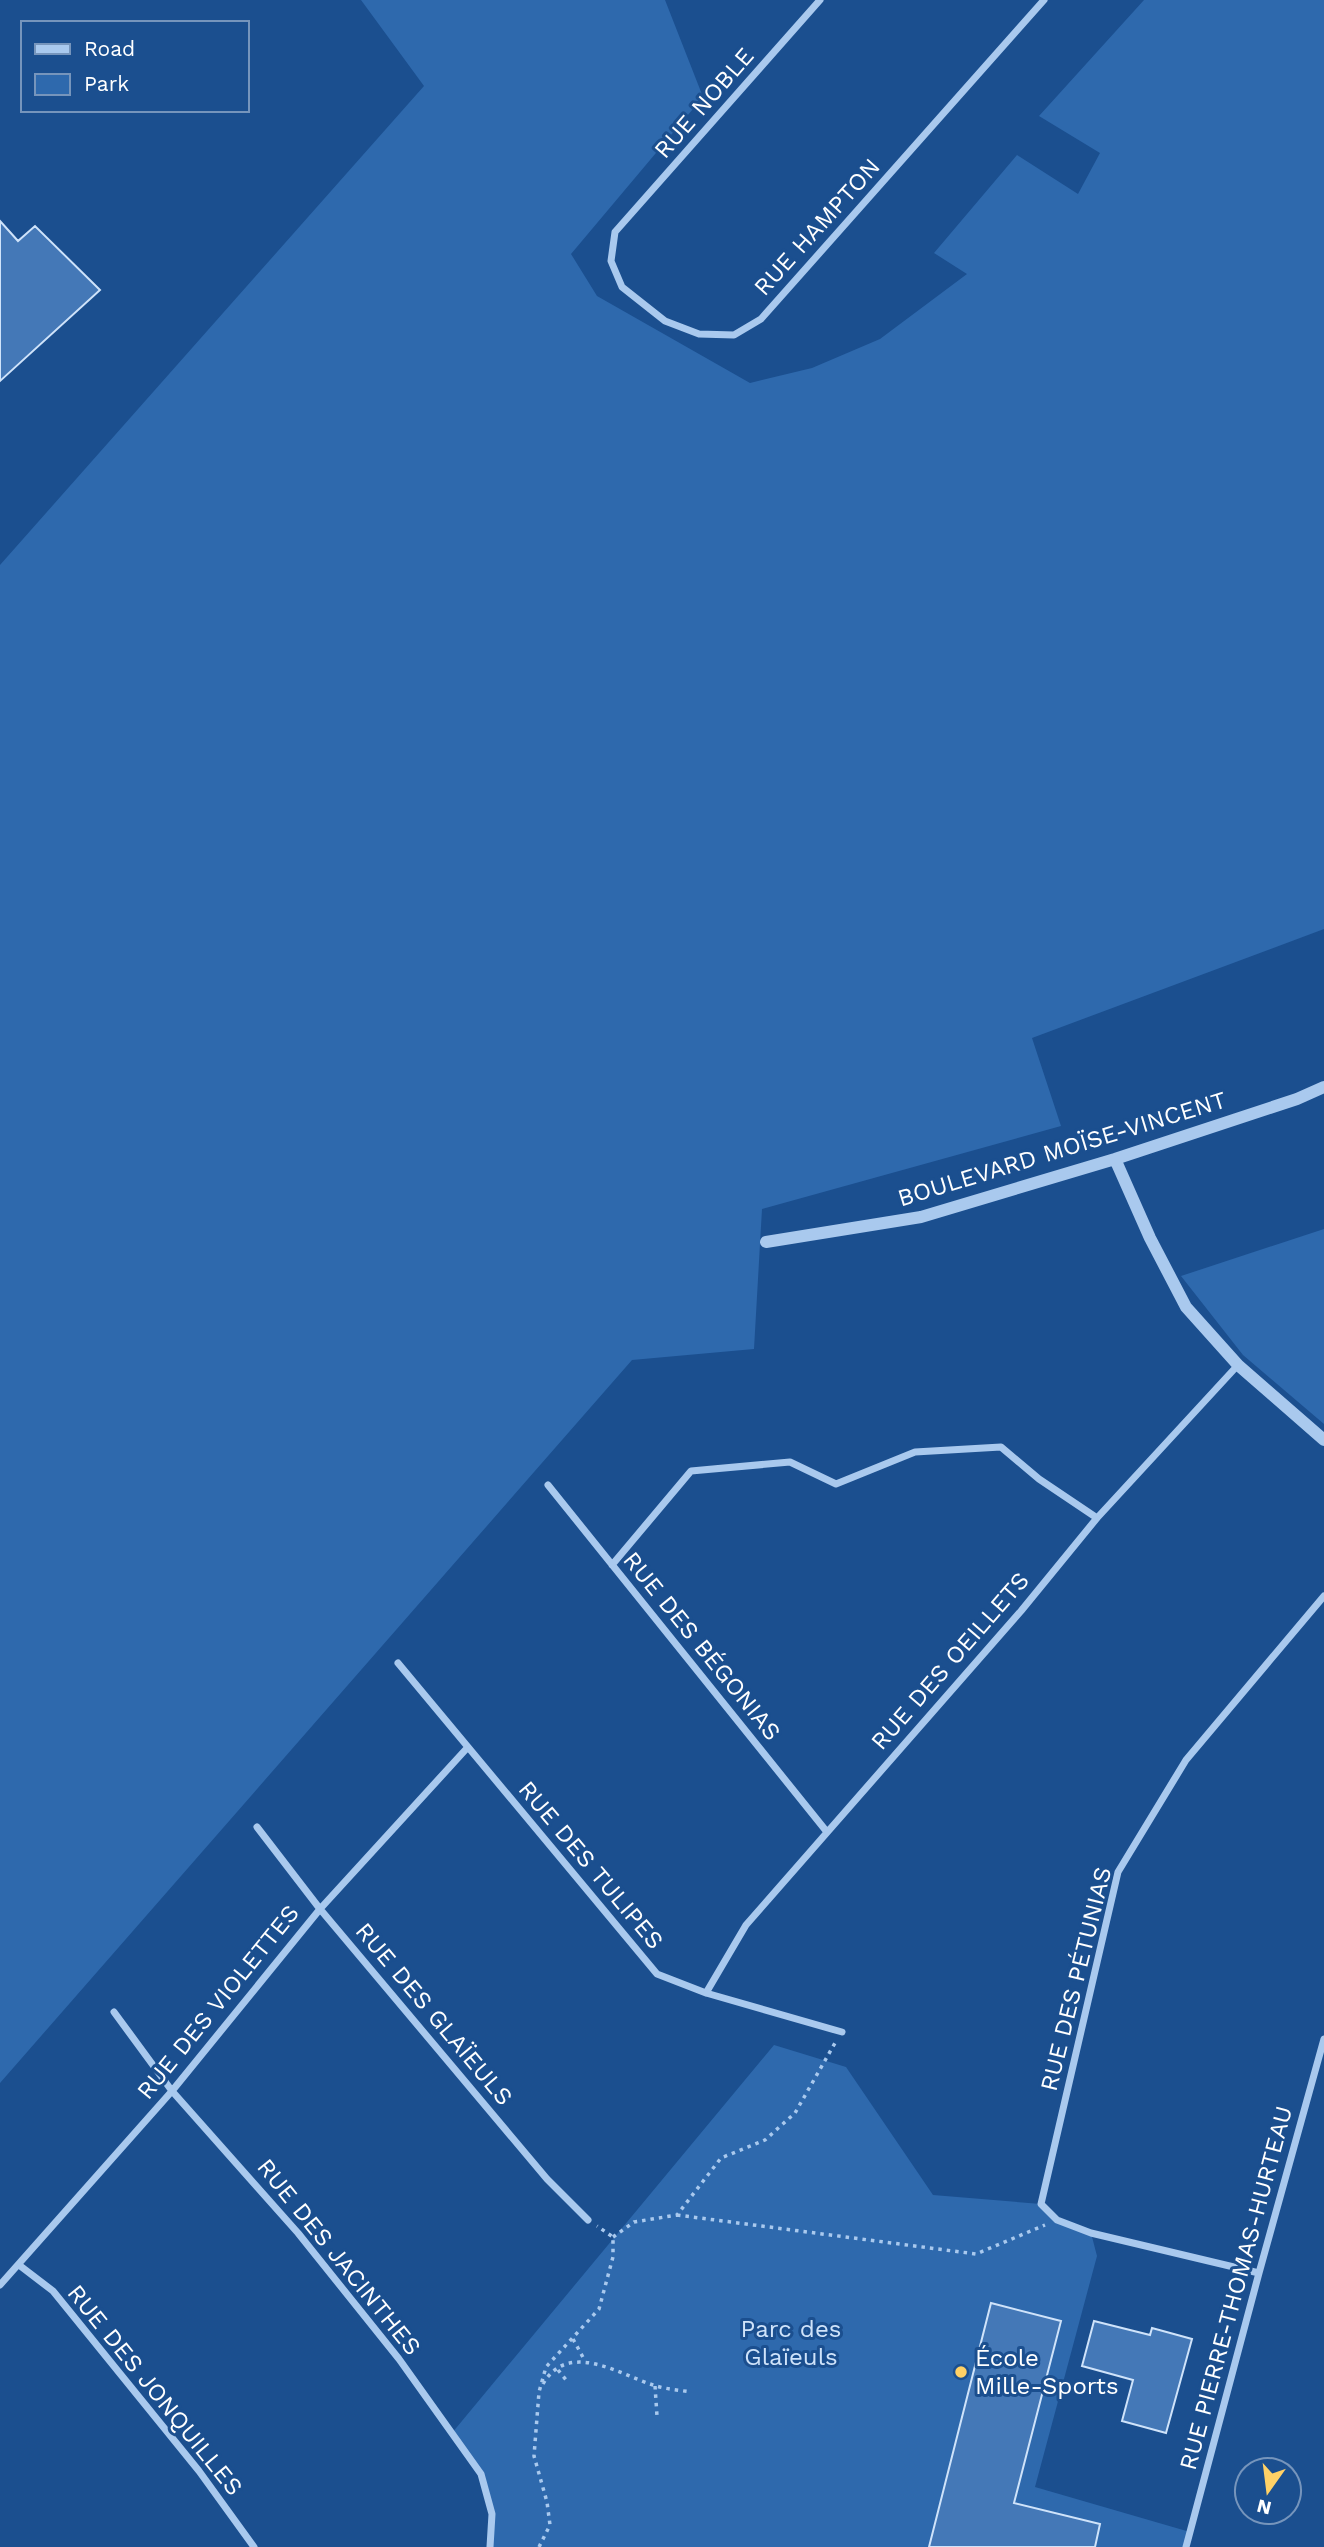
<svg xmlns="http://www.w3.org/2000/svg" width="1324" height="2547" viewBox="0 0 1324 2547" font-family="'Work Sans',sans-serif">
  <rect width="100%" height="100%" fill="#1b4f8f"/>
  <path fill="#2e69ad" d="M361,0h304l38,97 -132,157 26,42 153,87 62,-15 68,-29 87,-65 -33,-21 83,-98 61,39 22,-41 -61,-37 105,-116h180v929l-292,109 29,88 -299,83 -8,140 -122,11 -632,723v-1518l424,-479z
    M1324,1229v195l-81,-69 -62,-79z
    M774,2045l72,22 87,128 108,9 16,16 34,13 6,23 -62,231 155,45 -4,15h-696l2,-33 -11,-40 -29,-41z"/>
  <path fill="#4478b7" stroke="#cfe3fa" stroke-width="2" d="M0,221l18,20 17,-15 65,64 -100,91z
    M991,2303l70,18 -47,182 86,21 -5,23h-166z
    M1094,2321l56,14 2,-7 40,11 -26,94 -44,-12 11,-41 -51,-14z"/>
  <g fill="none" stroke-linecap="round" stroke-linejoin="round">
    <path stroke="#a9c9ee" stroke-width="3.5" stroke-dasharray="3.5 5" stroke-linecap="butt" d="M677,2215l299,39 69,-29
      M613,2237l21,-15 43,-7 44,-57 44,-18 30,-27 40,-70
      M573,2339l12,22
      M558,2370l9,11
      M543,2384c25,-44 76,-10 110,1 12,4 25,5 38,7
      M655,2386l2,30
      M539,2547l11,-22 -3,-23 -13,-46 5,-64 7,-25 53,-58 14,-52v-20l-16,-11"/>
    <path stroke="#a9c9ee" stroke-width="7" d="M820,0l-205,232 -4,29 11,26 43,34 34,13 35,1 27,-16 283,-319
      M548,1485l279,347
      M612,1565l79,-94 99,-9 46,22 79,-32 86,-5 38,32 58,39
      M398,1663l259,311 49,19 136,39
      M257,1827l63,82 227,270 41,41
      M706,1993l40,-68 275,-314 76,-93 141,-153
      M114,2012l58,79 126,142 101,126 82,115 11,40 -2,33
      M19,2265l34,26 146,180 55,76
      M1259,2273l-168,-40 -34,-13 -16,-16 77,-332 68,-112 138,-164
      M0,2285l172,-194 148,-182 148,-162
      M1186,2547l73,-274 65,-234"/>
    <path stroke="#a9c9ee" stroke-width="12" d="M1115,1159l35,79 36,69 52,58 86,75
      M766,1242l155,-25 194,-58 182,-60 27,-12"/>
  </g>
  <circle fill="#ffd166" stroke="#1b4f8f" stroke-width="2.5" cx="961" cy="2372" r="7"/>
  <g text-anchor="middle" stroke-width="6" stroke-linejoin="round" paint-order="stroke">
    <g font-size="24" fill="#fff" stroke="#1b4f8f">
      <text transform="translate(704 103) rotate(-49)" y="8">RUE NOBLE</text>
      <text transform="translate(817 227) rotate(-48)" y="8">RUE HAMPTON</text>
      <text transform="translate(1062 1149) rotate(-17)" y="8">BOULEVARD MOÏSE-VINCENT</text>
      <text transform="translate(702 1646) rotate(51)" y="8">RUE DES BÉGONIAS</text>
      <text transform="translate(950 1661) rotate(-49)" y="8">RUE DES OEILLETS</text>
      <text transform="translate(591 1865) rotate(50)" y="8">RUE DES TULIPES</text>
      <text transform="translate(1076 1979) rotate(-76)" y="8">RUE DES PÉTUNIAS</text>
      <text transform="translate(218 2002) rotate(-51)" y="8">RUE DES VIOLETTES</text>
      <text transform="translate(434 2014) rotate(50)" y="8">RUE DES GLAÏEULS</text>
      <text transform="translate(339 2257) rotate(51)" y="8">RUE DES JACINTHES</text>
      <text transform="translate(1236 2288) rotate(-75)" y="8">RUE PIERRE-THOMAS-HURTEAU</text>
      <text transform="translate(155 2390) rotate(51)" y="8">RUE DES JONQUILLES</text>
    </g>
    <g font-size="24" fill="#cfe3fa" stroke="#1b4f8f">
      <text x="791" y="2337">Parc des<tspan x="791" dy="28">Glaïeuls</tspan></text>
    </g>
    <g font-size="24" fill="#fff" stroke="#1b4f8f" text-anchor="start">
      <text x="975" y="2366">École<tspan x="975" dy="28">Mille-Sports</tspan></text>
    </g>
  </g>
  <rect x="21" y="21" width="228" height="91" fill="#1b4f8f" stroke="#7695bc" stroke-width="2"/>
  <rect x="35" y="44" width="35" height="10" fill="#a9c9ee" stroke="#7695bc" stroke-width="2"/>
  <text x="84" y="56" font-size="21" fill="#ffffff">Road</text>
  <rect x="35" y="74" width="35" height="21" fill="#2e69ad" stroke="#7695bc" stroke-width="2"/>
  <text x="84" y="91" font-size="21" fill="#ffffff">Park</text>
  <g transform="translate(1268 2491) rotate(194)"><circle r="33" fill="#1b4f8f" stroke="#7695bc" stroke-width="2"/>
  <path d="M0-5L12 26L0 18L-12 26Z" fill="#ffd166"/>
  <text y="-10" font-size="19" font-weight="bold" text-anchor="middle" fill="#ffffff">N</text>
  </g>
</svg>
